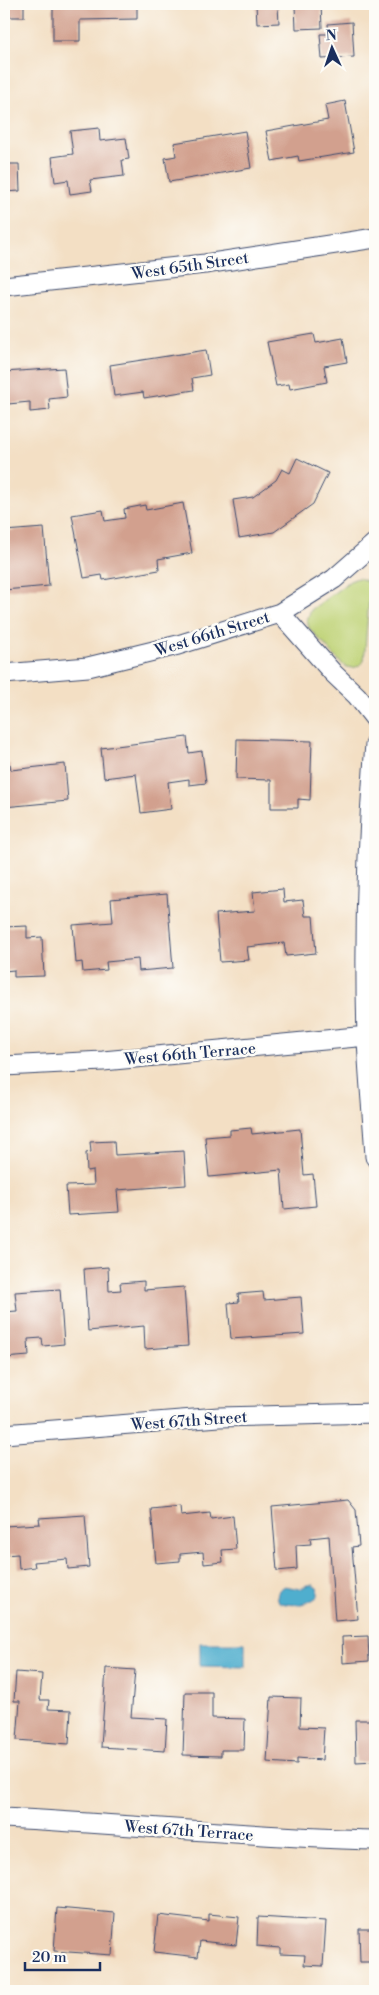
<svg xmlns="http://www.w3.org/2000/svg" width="379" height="1995" viewBox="0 0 379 1995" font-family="'Libre Bodoni',serif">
  <rect width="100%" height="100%" fill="#fdfcf7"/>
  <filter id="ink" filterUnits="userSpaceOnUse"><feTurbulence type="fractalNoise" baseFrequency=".02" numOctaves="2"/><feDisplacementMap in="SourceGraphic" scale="10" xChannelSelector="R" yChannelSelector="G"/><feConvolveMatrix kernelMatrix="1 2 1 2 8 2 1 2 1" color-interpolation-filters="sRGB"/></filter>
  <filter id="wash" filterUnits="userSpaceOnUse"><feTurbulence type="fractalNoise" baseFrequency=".0096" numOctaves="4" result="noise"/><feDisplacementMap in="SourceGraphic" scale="20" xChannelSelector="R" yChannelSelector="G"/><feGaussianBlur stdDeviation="1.12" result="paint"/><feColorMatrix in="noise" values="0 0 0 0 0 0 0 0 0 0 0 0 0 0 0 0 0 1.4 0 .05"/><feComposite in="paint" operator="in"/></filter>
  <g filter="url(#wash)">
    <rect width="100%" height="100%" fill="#f3dfc4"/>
    <path fill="#bfd377" stroke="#6d816a" d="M358,578l7,2 5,8 -6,73c-7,7 -12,9 -21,4l-34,-37 -2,-8 4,-10 39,-29z"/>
    <path fill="#4faece" stroke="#356e96" d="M307,1585h6l5,4v7c-10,9 -27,11 -39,6l-2,-6 2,-6 6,-4 15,3z
      M200,1643h45v24l-45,-1z"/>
    <g id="blocks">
      <path fill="#d2a08e" d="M4,4h20v13h-20z
        M53,4h84v15l-57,1v21h-27z
        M256,4h65l1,24 -26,1 -1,-23h-17l1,17 -22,1z
        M352,22l2,35 -32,2 -2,-25h9l-1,-10z
        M345,101l9,51 -55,9 -1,-5 -26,5 -6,-30 62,-11 -3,-15z
        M99,128l1,13 26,-3 3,21 -7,1 2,16 -34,4 2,11 -22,3 -2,-14 -13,2 -3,-25 21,-3 -3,-23z
        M245,131l6,37 -82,14 -4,-24 11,-2 -2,-13z
        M4,164h15l1,27 -16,1z
        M314,334l2,9 27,-5 4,24 -23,4 3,16 -37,7 -1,-5 -13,2 -9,-44z
        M206,350l4,25 -18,3 2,12 -50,8 -1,-6 -29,4 -4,-31z
        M64,368l3,29 -18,2 1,11 -20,2v-10l-22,2v5h-4v-37z
        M297,458l31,15 -15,31 -39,28 -35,6 -6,-38 20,-3 23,-17 6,-11 8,4z
        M183,503l9,50 -34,6 1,11 -56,10 -1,-5 -18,3 -12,-63 31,-5 2,11 20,-3 -1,-9 21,-4 1,5z
        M44,528l5,58 -45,4v-59z
        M187,737l2,16 13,-2 4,32 -17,2v-6l-21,3 3,27 -30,4 -5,-39 -32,4 -3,-30z
        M237,739l75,2 -2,59 -12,-1v9h-27v-28l-35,-1z
        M10,764l1,6 54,-6 3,37 -64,6v-42z
        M283,889l1,13 19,-2 2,16h8l3,37 -30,3 -2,-13 -37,4 2,13 -29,2 -4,-48 39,-3 -2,-19z
        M167,894l6,74 -34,3 -1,-12 -32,3 1,8 -24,2 -1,-10 -6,1 -3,-38 40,-3 -2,-23z
        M27,926v12l15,-1 2,39 -30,1v-7l-10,1v-44z
        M251,1128l1,6 48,-5 4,46 9,-1 3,32 -32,3 -3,-39 -72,7 -4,-40 25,-2v-5z
        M114,1141l1,14 69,-4 2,34 -69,5 2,22 -51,3 -2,-29 28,-1 -1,-15 -6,1 -1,-18 5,-1 -1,-10z
        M108,1267l1,24 12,-1 -1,-7 24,-2v9l40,-3 4,59 -43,3 -1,-23 -56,5 -4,-62z
        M60,1289l4,55 -21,2 -1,-8 -14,1 1,17 -25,2v-46l13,-1 -2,-19z
        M263,1292l1,8 37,-3 3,37 -73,5 -3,-36 11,-1 -1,-8z
        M348,1500l8,10 3,36 -7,1 6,72 -23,2 -6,-85 -19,2 1,6 -15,1 1,24 -20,2 -5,-64z
        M180,1506l1,10 29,-3 1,6 22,-3 3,33 -14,1 1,12 -19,2 -1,-12 -23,2v7l-24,2 -5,-54z
        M85,1515l4,52 -21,2 -1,-10 -33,3 1,5 -16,2 -1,-15 -14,1v-29l36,-2 -1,-6z
        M368,1636l1,25 -26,2 -1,-26z
        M106,1668l29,2 -4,47 36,2 -2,32 -64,-4z
        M16,1672l26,2 -2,26h9l-1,9 23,1 -2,34 -52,-4 3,-39h-6z
        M185,1692h27v26l33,1 -1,31h-23v6l-38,-1z
        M271,1697l30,1 -1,29 24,1 -2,32 -25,-2v6l-30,-2z
        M355,1720h20v41l-19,1z
        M57,1908l58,5 -3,42 -58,-4z
        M209,1914l30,3 -3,28 -36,-4 -2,16 -44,-5 4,-37 51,6z
        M258,1917l68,4 -3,45 -19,-1 1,-10 -25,-1v-6l-23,-2z
        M359,1929h16v33h-15z"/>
    </g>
  </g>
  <g filter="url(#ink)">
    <use href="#blocks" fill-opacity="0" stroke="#3b496d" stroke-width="1"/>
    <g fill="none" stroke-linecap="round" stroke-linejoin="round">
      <defs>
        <path id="street" d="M4,286l201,-22 170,-26
          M280,613l54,-34 41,-36
          M4,674l84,-7 90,-22 102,-32 53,60 24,23 18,23
          M375,744c-8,97 -11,194 -8,292 1,40 6,81 8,121
          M4,1066l99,-5 264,-25 8,2
          M4,1434l215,-17 156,-4
          M4,1818c124,6 247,19 371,22"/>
      </defs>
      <use href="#street" stroke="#3b496d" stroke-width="21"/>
      <use href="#street" stroke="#fff" stroke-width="19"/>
    </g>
  </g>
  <g text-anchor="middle" stroke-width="5" stroke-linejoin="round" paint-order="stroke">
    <g font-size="16" fill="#1b2f5e" stroke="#fdfcf7">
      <text transform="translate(190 265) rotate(-8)" y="6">West 65th Street</text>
      <text transform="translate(212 633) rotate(-17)" y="6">West 66th Street</text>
      <text transform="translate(190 1053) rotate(-5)" y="6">West 66th Terrace</text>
      <text transform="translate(189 1420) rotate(-4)" y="6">West 67th Street</text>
      <text transform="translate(189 1830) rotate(4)" y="6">West 67th Terrace</text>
    </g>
  </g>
  <rect width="379" height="1995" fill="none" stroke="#fdfcf7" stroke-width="20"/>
  <g transform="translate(332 48) rotate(357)" stroke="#fdfcf7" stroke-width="4" paint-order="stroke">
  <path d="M0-4L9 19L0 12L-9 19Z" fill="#1b2f5e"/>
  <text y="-8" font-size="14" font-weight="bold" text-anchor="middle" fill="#1b2f5e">N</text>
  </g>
  <path d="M25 1962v8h75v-8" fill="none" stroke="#1b2f5e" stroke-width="2.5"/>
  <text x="32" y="1962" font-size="15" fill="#1b2f5e" stroke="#fdfcf7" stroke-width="4" paint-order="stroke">20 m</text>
</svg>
